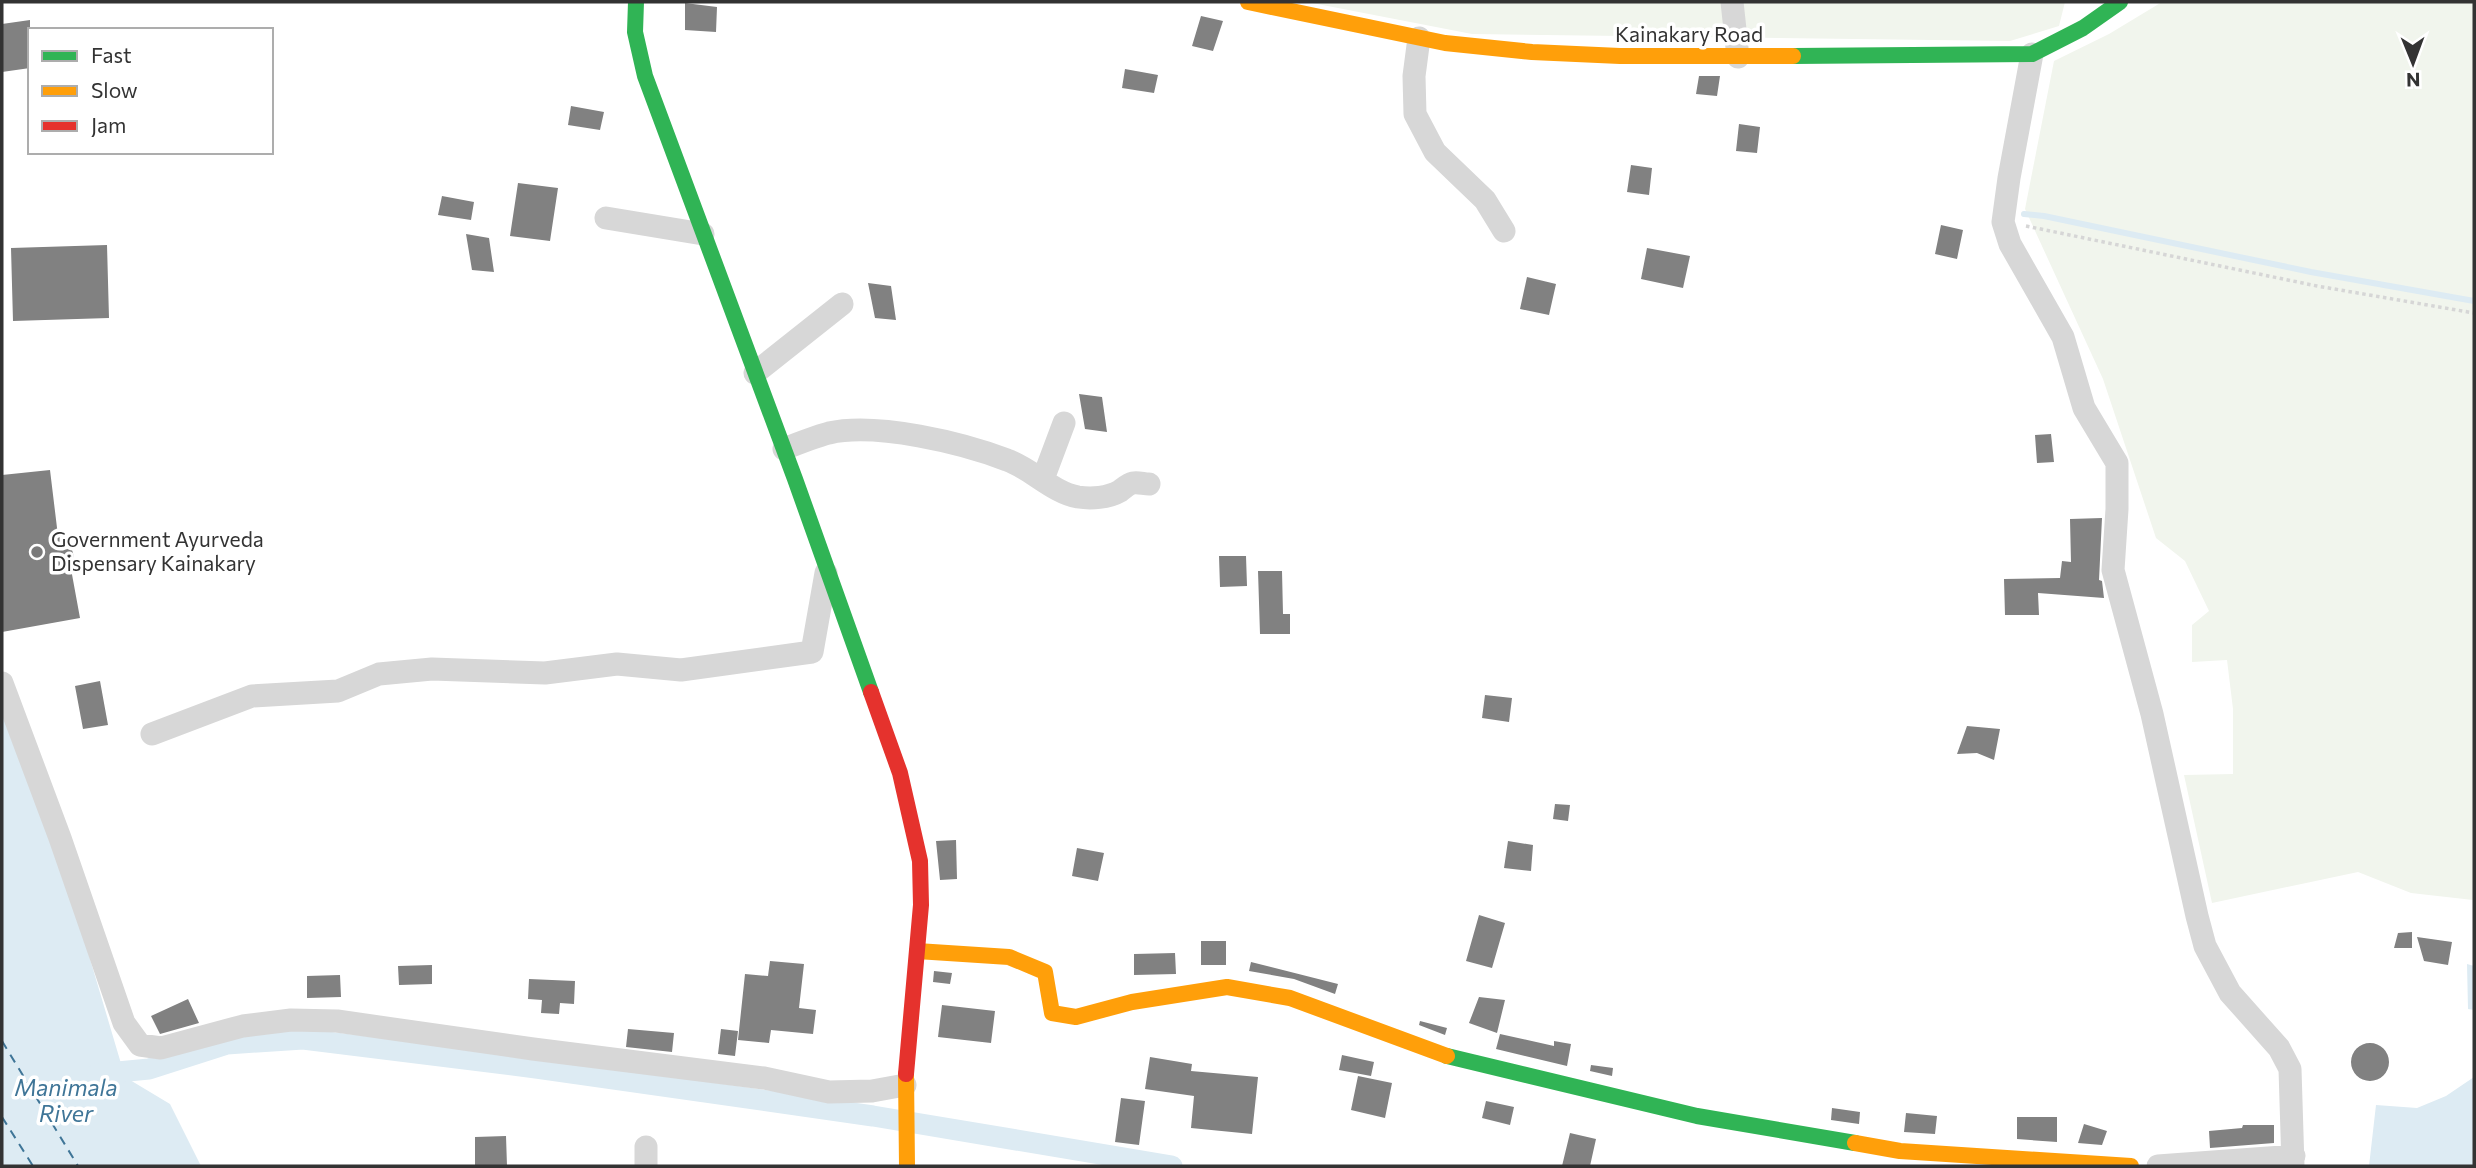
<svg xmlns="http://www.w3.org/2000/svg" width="2476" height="1168" viewBox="0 0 2476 1168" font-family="Commissioner,sans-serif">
  <rect width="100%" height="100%" fill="#fff"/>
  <path fill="#f1f5ed" d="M1307,2h758l-6,24 -49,15 -538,-7z
    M2162,2h312l-1,898 -62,-7 -53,-21 -146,31 -28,-128 49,-1v-65l-6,-49 -35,2v-37l17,-14 -24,-50 -29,-23 -53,-159 -78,-170 29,-148 55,-27z"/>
  <path fill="#ddebf3" d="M2,699l53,142 70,236 45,27 31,62h-199z
    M2467,964l7,2v44l-6,-1z
    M2474,1077v89h-105l7,-61 41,3 29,-12z"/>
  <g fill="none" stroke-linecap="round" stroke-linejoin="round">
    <path stroke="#ddebf3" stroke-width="6" d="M2024,214l20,2 267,56 163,29"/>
    <path stroke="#ddebf3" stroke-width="21" d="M97,1074l52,-5 78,-25 76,-5 233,29 337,48 299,50"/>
    <path stroke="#3f7597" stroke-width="2" stroke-dasharray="9 7" stroke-linecap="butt" d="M2,1041l76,125
      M2,1117l31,49"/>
  </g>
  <path fill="#818181" d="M685,3l32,4 -1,25 -31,-2z
    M1201,16l22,5 -10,30 -21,-5z
    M30,20v48l-28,4v-48z
    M1125,69l33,6 -4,18 -32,-5z
    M1699,76h21l-3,20 -21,-2z
    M571,106l33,6 -4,18 -32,-5z
    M1739,124l21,3 -3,26 -21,-2z
    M1631,165l21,3 -3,27 -22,-3z
    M518,183l40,5 -8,53 -40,-5z
    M442,196l32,6 -3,18 -33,-5z
    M1941,225l22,5 -6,29 -22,-5z
    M466,234l23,4 5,34 -22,-2z
    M107,245l2,73 -96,3 -2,-73z
    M1647,248l43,8 -7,32 -42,-9z
    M1527,277l29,7 -7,31 -29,-6z
    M868,283l23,3 5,34 -21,-2z
    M1079,394l23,3 5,35 -22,-3z
    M2051,434l3,28 -17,1 -2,-28z
    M50,470l8,66 10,-1 9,33 -6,1 9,49 -78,14v-157z
    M2102,518l-3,62 3,1 2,17 -66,-5 1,22h-34l-1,-36 56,-1 2,-17 9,1 -1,-43z
    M1219,556h27l1,30 -27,1z
    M1258,571h24l1,43h7v20h-30z
    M100,681l8,44 -25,4 -8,-43z
    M1485,695l27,3 -3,24 -27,-4z
    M1967,726l33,3 -6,31 -17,-7 -20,1z
    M1555,804l15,1 -2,16 -15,-2z
    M956,840l1,39 -17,1 -4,-39z
    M1508,841l25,4 -2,26 -27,-3z
    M1077,848l27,5 -6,28 -26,-5z
    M1479,915l26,8 -13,45 -26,-7z
    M2412,932v16h-18l4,-15z
    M2417,937l35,5 -4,23 -24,-4z
    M1201,941h25v24h-25z
    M1175,953l1,21 -42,1v-21z
    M770,961l34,3 -5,44 17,2 -3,24 -42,-4 -2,13 -31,-3 7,-66 23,2z
    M1251,962l87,22 -3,10 -41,-15 -45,-8z
    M432,965v19l-33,1 -1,-19z
    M934,971l18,2 -2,11 -17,-2z
    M340,975l1,22 -34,1v-22z
    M529,979l46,2 -1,23 -14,-1 -1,11 -18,-1 1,-13 -14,-1z
    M1479,997l26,3 -8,33 -28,-10z
    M188,999l11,24 -39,11 -9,-18z
    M942,1005l53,6 -4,32 -53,-6z
    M1420,1021l27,7 -2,7 -26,-10z
    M628,1029l46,4 -2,19 -46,-5z
    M721,1029l17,2 -3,25 -17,-2z
    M1500,1034l54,12v-5l17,3 -4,22 -71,-17z
    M2351 1062a19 19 0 1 1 38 0a19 19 0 1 1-38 0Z
    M1342,1055l32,7 -3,14 -32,-6z
    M1150,1057l42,7 -1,7 67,6 -6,57 -61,-6 3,-32 -49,-7z
    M1591,1065l22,3 -1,8 -22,-5z
    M1358,1076l34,7 -7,35 -34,-8z
    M1121,1098l24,3 -6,44 -24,-3z
    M1486,1101l28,6 -4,18 -28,-7z
    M1832,1108l28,4 -1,12 -28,-4z
    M1906,1113l31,3 -2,18 -31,-2z
    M2017,1117h40v25l-40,-3z
    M2084,1124l23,7 -5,14 -24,-2z
    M2243,1125h31v18l-64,5 -1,-17 33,-3z
    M1570,1133l26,6 -6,27h-28z
    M506,1136l1,30h-32v-29z"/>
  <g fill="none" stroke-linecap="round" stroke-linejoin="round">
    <path stroke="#d6d6d6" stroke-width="3.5" stroke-dasharray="3.5 3.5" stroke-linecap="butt" d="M2026,226l291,60 157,27"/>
    <path stroke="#d7d7d7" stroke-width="23" d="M1732,2l6,55
      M1419,38l-5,38 1,38 20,38 50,48 19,31
      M2032,54l-23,124 -6,44 7,22 53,93 21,71 33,55v46l-4,61 39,144 45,202 8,30 25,47 49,55 11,21 3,97
      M606,218l97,16
      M755,373l87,-69
      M784,449c15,-6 30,-12 45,-16 47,-11 134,10 178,27 25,9 45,32 71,37 13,2 30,1 42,-6 4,-3 8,-7 13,-8 5,-1 11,1 16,1
      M1043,479l21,-56
      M2,683l58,155 64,185 16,22 21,3 82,-22 48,-6 46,1 196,28 231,29 65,14 43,-1 33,-6
      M152,734l100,-38 86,-5 41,-17 53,-5 113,4 72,-9 64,6 131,-18 14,-79
      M646,1166v-19
      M2158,1166l136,-10"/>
    <path stroke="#30b455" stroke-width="16" d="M636,2l-1,30 10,44 150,403 76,213
      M1793,56l239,-2 51,-26 37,-26
      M1447,1056l250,60 158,27"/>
    <path stroke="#ff9f0a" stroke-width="16" d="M1248,2l197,41 87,9 88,4h173
      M917,951l92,6 36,15 7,41 24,4 56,-15 95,-15 63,11 157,58
      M906,1074l1,92
      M1855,1143l45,8 231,15"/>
    <path stroke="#e5322d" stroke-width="16" d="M871,692l29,81 20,88 1,44 -15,169"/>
  </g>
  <circle fill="#7a7a7a" stroke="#fff" stroke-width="2.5" cx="37" cy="552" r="7"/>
  <g text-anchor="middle" stroke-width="7" stroke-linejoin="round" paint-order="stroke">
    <g font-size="21" fill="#333" stroke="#fff">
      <text x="1689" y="42">Kainakary Road</text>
    </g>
    <g font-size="21" fill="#333" stroke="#fff" text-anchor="start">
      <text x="51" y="547">Government Ayurveda<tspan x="51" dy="24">Dispensary Kainakary</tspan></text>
    </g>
    <g font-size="23" font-style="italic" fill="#3f7597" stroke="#fff">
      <text x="66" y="1096">Manimala<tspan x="66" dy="26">River</tspan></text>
    </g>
  </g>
  <rect width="2476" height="1168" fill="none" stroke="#333333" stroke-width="7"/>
  <rect x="28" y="28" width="245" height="126" fill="#ffffff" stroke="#adadad" stroke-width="2"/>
  <rect x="42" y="51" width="35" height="10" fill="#30b455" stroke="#adadad" stroke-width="2"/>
  <text x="91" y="63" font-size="21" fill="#333333">Fast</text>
  <rect x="42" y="86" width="35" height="10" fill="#ff9f0a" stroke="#adadad" stroke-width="2"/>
  <text x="91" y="98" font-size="21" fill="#333333">Slow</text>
  <rect x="42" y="121" width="35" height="10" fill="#e5322d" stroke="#adadad" stroke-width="2"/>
  <text x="91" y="133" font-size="21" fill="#333333">Jam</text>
  <g transform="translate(2413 63) rotate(179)" stroke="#ffffff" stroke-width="5" paint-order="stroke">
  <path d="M0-5L12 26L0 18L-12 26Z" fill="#333333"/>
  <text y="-10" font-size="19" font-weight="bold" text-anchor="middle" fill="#333333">N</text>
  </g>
</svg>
